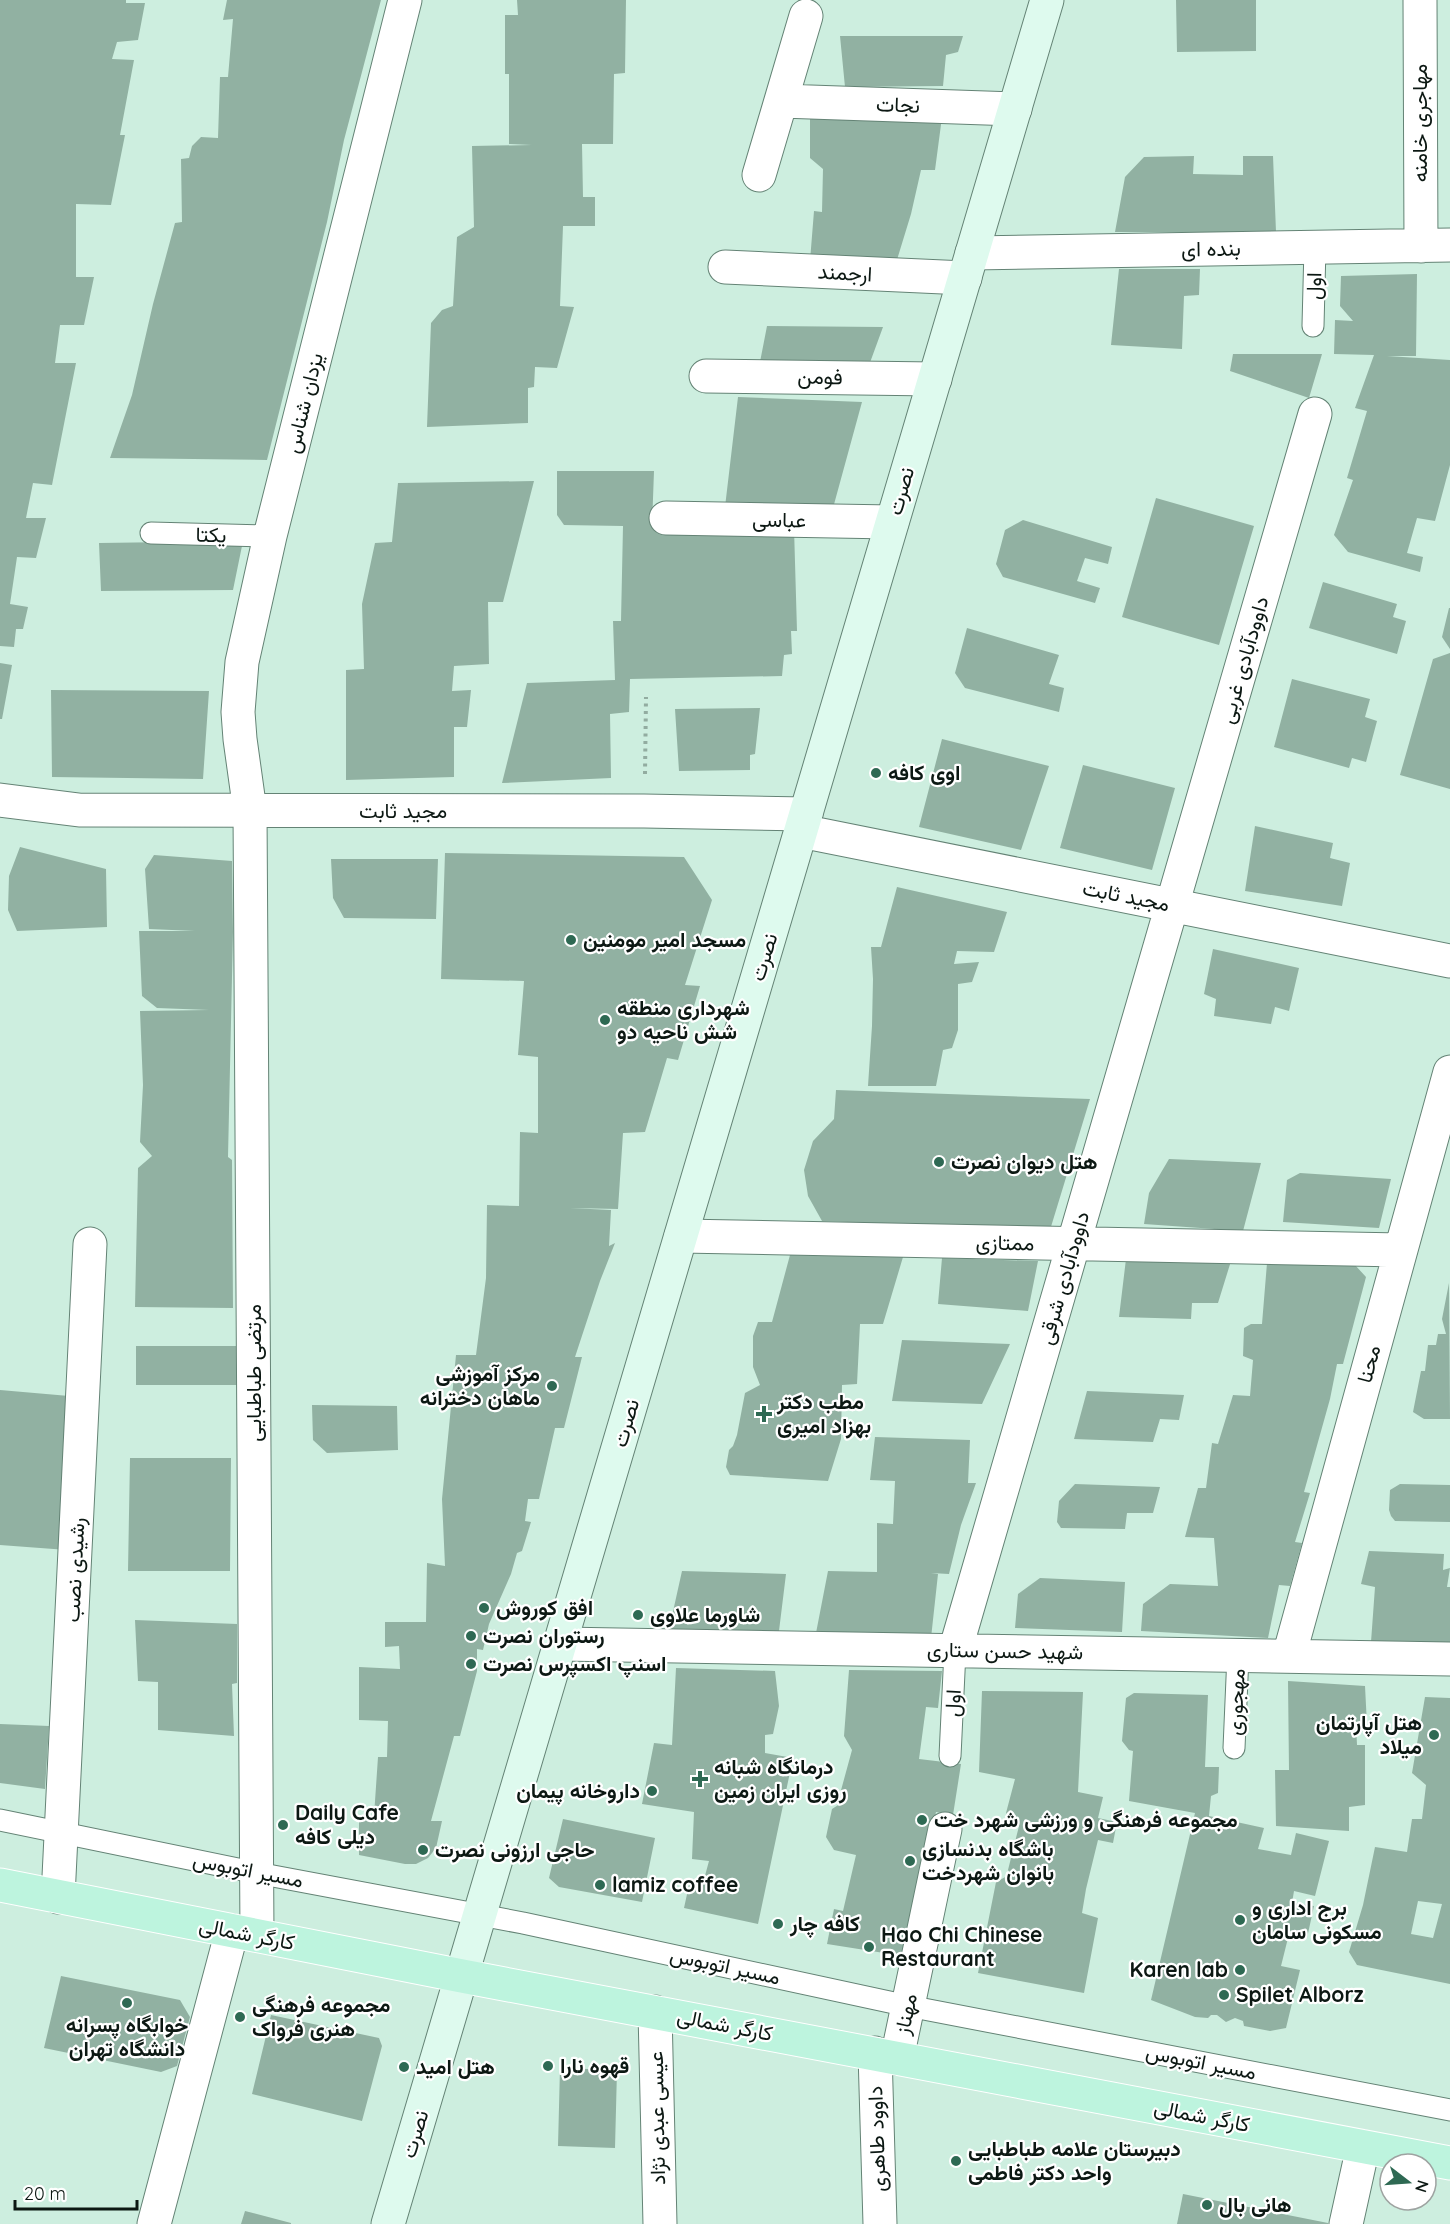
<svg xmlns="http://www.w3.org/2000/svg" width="1450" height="2224" viewBox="0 0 1450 2224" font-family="Quicksand,Vazirmatn,sans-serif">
  <rect width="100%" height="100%" fill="#cdeedf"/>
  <path fill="#91b1a2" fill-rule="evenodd" d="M0,0h126v3h19l-7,37 -21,2 -5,17 22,1 -14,75h5l-14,70 -35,-1v73h18l-10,48h-24l-5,38h21l-24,122 -19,-2 -7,35h20l-10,40 -19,-1 -7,47 18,3 -5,22h-7l-2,18 -14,-1z
    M227,0h154l-37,140 -17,82 -60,238 -157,-2 22,-63 21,-91 22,-81 7,-1 -1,-63 8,-1 3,-12 9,-9 17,1 2,-61h8l5,-58 -10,1z
    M517,0h109l-1,73 -11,1 -1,70h-31l1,53h12v29h-32l-3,80 14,1 -17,61 -22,-1 -1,20 -6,1v35l-101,4 4,-104 11,-13 11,-4 4,-69 17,-10 -2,-81 60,-1 -23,-1v-70h-4v-59h13z
    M1176,0h80v51l-79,1z
    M840,36h123l-5,16 -12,3 -3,31 -98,1z
    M942,117l-7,53h-14l-10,44 -15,49 -86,-2 4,-50 8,1 1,-43 -13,-11v-40z
    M1194,156l-1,18 50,1v-19h30l3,76h-161l10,-55 19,-20z
    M1119,269h81l-1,26 -15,1 -2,53 -71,-4z
    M1417,274l-1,82h-29l63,4v105l-15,56 -18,-3 -10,35 16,4 -3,15 -72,-20 -14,-17 19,-55 -6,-2 20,-67 -12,-3 19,-53 -40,-1 1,-34 18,1 -13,-15 1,-30z
    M767,326l116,1 -15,41 -109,-1z
    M1233,354h89l-13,44 -79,-27z
    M738,397l124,5 -29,106 -108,-1z
    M557,471h97l-2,55 142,2 3,103h-6l1,23 -8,1 -2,21 -152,3 -1,33 -19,2 1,64 -109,5 25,-100 88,-3 -2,-59h8l2,-95 -59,-1 -7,-10z
    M534,481l-31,121h-15l1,62 -35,2 -2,25 19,-1 -4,37h-13v50l-108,3v-110l18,-1 -2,-65 13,-61 17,-1 6,-59z
    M1156,498l98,28 -35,119 -97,-28z
    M1023,520l89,27 -4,17 -23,-6 -8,23 23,7 -5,15 -92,-26 -7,-13 9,-34z
    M243,541l-10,49 -132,1 -2,-48z
    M1323,582l74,22 -4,13 13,4 -9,33 -88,-26z
    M1449,608h1v41l-8,-12z
    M967,628l92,27 -10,29 15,4 -5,24 -94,-24 -10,-15z
    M1450,653v136l-50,-14 33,-116z
    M0,663l12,2 -10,54h-2z
    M1292,679l78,20 -5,18 12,4 -11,41 -14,-4 -3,10 -75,-21z
    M51,690l158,1 -6,88 -151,-2z
    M760,708l-5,46 -5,1v15l-71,1 -4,-62z
    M942,739l107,27 -28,84 -102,-23z
    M1083,765l92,23 -23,82 -92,-22z
    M1255,826l78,17 -3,15 20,5 -8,43 -97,-15z
    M20,847l86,22 1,58 -90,4 -9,-21 1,-34z
    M445,853l239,4 28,43 -27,85 15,1 -22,74 -11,-2 -22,74 -22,1 -5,76 -48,-1 41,2 -2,36 6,-3 -15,38 -25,76h7l-18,71h-9l-16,71h-11l-3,22 6,1 -9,29 -5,2 -6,21 -22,50 -6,26 -6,-1v22l-17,65h-6l-23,85h11l-6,27 -8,10 -12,6h-11l-46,-9v-40l15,1 4,-59h9l1,-36 -29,-1v-53l41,2 -1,-23 -14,1v-25h41l1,-59 18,3 -3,-67 14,-144h20l10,-77 1,-73 32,1 1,-74 18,1v-76l-20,-2 6,-74 -83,-2z
    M154,855l78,6 1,71 -5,225 4,3 1,148 -98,-1 3,-139 14,-12 -12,-14 3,-57 -3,-74 69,-1 -52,-2 -15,-12 -3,-65h56l-46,-2 -4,-60z
    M331,859h107l-2,60 -92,-1 -11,-20z
    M897,887l110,25 -13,40 -37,-1 -3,13 25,-2 -7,20 -14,2v46l-6,18 -9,2 -7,36h-68l4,-60 1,-47 -2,-32h10z
    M1213,949l86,19 -10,43 -14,-4 -4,17 -57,-8 2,-17 -12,-5z
    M836,1090l254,9 -40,131 -228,-9 -14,-25 -4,-26 9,-29 21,-22z
    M1169,1159l92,4 -18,68 -99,-7 5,-31z
    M1300,1173l91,6 -12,49 -96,-6 4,-42z
    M790,1255l113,2 -20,67h-23l-3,60 -15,1 -1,54 -13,42 -98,-6 -4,-8 3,-17 4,-4 4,-11 8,-42 15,-8 -7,-18v-31l5,-14h14z
    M942,1258l96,3 -10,50 -90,-7z
    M1126,1259l105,2 -13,42h-26l-1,16 -72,-2z
    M1267,1263l88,2 11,12 -23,87h-6l-7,35 -26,93 6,1 -15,49 7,1 -12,43 -11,-1 -11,53 -127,-7 2,-27 27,-20 48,2 -4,-48 -29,-1 13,-49h8l6,-45 6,1 15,-49 17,1 3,-36 -10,-4 1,-28 7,-4h11z
    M1449,1283l1,136h-26l-11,-7 8,-41h4l3,-26h8l2,-11h8l-4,-15z
    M902,1340l108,4 -28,60 -90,-3z
    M136,1346h102v39h-102z
    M0,1390l69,6 -7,74 11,1 -6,79 -67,-5z
    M1087,1391l97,4 -5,25 -19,-1 -7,23 -79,-3z
    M312,1405l85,1 1,44 -71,3 -14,-13z
    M875,1437l95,3 -2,43h8l-15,42 -12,49 -18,-1 7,1 -7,64 -115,-5 12,-62 49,1v-49l16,1 2,-43 -25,-1z
    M130,1458h101l-1,113h-102z
    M1075,1484l85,3 -7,26h-26l-2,16 -64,-1 -4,-6 2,-21z
    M1400,1484l50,1v37l-55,-1 -4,-5 -2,-6 1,-20z
    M1369,1551l75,3 -1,16 7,-2 -3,19h3v56l-79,-1 4,-55 -14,-3z
    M682,1571l104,3 -8,65 -110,-5z
    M1040,1578l85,4 -3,50 -107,-4 3,-34z
    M135,1620l102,4v59l-5,1 2,52 -76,-6v-48l-20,-1z
    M676,1668l99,3 4,35 -6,28 -8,1v18l28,5 -35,166 -74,-16 5,-23 14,-2 6,-22 -17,-2 2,-47 -52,-8 12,-61 18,2z
    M849,1670l93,1 -4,37 -12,-1 -7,52 42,5 -8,51 -17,-3 -33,144 -76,-12 7,-35 9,2 13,-56 -22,-5 -8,-13 6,-28 14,-9 -6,-6 12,-44 -8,-14z
    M1288,1681l77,5 2,39h-11l1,20h8v60l-16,2v24l-73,-5 -1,-56h14z
    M982,1691l101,1 -5,100 25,5 -5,21 19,4 -4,21 -15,-3 -12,49 -4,24 16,5 -14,75 -106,-20 18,-91 15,-8 -3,-4 11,-44 -13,-13 9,-34 -36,-7z
    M1134,1693l74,2 -3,72h14l-1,26 -7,3 -2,20 55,12 -6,21 33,6 5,-22 33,8 -14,55 -21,-5 -2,12 22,3 -7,32 -18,-4 -8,32 19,4 -14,58 -16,3 -26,-5 -1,-5 -8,-3 -9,4 -9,-7h-6l-3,3 -13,-1 -44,-17 44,-187 -66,-12 4,-50 -4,-1 -7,-9 4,-43z
    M1425,1697l25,1v286l-93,-19 -8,-13 14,-47 12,-58 32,5 5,-33h10l4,-34 -14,-12zM1418,1901l24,3 -9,34 -22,-4z
    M0,1724l49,2 -4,63 -45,-6z
    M563,1819l92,19 -13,64 -83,-15 -10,-9z
    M61,1976l119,24 10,17 -13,49 -16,6 -117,-24z
    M271,2015l108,23 3,8 -20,75 -110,-27z
    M560,2068l57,2 -2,78 -57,-2z
    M1183,2194l145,29v1h-151z
    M245,2211l46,12v1h-50z"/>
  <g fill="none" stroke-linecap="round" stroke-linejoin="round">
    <defs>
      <path id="service" d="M1313,326l2,-79
        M151,533l119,3
        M1234,1748l4,-93
        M950,1756l5,-105
        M0,1820l257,53 266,50 385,83 542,104"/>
      <path id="minor" d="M1420,0l1,246
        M781,101l234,8
        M759,175l47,-159
        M972,253l478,-8
        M725,267l240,11
        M706,376l229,3
        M666,518l226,4
        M0,800l79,10 565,1 162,3
        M801,831l649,130
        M681,1236l720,14
        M561,1644l889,15
        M955,1651l360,-1237
        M1289,1656l161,-584
        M58,1897l32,-653
        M257,1935l-7,-1124 -10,-72 -2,-27 4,-50 28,-126 135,-536
        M655,2012l5,212
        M875,2053l5,171
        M897,2058l48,-229
        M154,2224l78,-293
        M1346,2224l17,-77"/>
      <path id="secondary" d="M388,2224l659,-2224"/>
      <path id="primary" d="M0,1885l462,91 988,187"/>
    </defs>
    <use href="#service" stroke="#648375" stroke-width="23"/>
    <use href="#minor" stroke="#648375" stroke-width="35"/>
    <use href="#secondary" stroke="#648375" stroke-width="35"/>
    <use href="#primary" stroke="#fff" stroke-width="35"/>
    <path stroke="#92aca0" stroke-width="4" stroke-dasharray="3 4.5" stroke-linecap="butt" d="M645,774l1,-77"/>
    <use href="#service" stroke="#fff" stroke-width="21"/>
    <use href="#minor" stroke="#fff" stroke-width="33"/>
    <use href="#secondary" stroke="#defaee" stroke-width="33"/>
    <use href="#primary" stroke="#bdf4de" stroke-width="33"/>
  </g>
  <g fill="#2e6953" stroke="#fff" stroke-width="2">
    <circle cx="876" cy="773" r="6"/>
    <circle cx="571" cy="940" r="6"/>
    <circle cx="605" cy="1020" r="6"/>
    <circle cx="939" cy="1162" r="6"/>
    <circle cx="552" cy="1386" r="6"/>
    <path d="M761 1405h6v6h6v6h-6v6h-6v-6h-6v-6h6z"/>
    <circle cx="484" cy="1608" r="6"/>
    <circle cx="638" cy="1615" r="6"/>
    <circle cx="471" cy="1636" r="6"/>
    <circle cx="471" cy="1664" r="6"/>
    <circle cx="1434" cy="1735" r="6"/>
    <path d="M697 1770h6v6h6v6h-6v6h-6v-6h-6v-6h6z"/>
    <circle cx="652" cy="1791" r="6"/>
    <circle cx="922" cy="1820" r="6"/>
    <circle cx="283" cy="1825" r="6"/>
    <circle cx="423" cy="1850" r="6"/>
    <circle cx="910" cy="1861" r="6"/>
    <circle cx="600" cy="1885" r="6"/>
    <circle cx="1240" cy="1920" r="6"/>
    <circle cx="778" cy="1924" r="6"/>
    <circle cx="869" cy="1947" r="6"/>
    <circle cx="1240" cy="1970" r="6"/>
    <circle cx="1224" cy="1995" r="6"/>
    <circle cx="127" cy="2003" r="6"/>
    <circle cx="240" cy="2017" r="6"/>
    <circle cx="548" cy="2066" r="6"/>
    <circle cx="404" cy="2067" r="6"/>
    <circle cx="956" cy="2161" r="6"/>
    <circle cx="1207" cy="2205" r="6"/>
  </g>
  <g text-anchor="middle" stroke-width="4.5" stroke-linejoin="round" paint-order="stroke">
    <g font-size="21" fill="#0c1813" stroke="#fff">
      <text transform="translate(898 105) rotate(2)" y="7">نجات</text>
      <text transform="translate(1420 123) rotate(-90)" y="7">مهاجری خامنه</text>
      <text transform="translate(1211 249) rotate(-1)" y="7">بنده ای</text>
      <text transform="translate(845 273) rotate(3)" y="7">ارجمند</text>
      <text transform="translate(1314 286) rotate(-89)" y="7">اول</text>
      <text transform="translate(820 377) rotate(1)" y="7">فومن</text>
      <text transform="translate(304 403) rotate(-76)" y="7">یزدان شناس</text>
      <text transform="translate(901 491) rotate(-74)" y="7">نصرت</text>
      <text transform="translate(779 520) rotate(1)" y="7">عباسی</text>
      <text transform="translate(211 535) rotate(1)" y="7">یکتا</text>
      <text transform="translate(1244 660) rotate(-74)" y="7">داوودآبادی غربی</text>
      <text x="403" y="818">مجید ثابت</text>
      <text transform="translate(1126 896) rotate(11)" y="7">مجید ثابت</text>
      <text transform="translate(764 957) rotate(-73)" y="7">نصرت</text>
      <text transform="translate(1005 1243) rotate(1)" y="7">ممتازی</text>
      <text transform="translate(1064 1278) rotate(-74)" y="7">داوودآبادی شرقی</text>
      <text transform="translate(1369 1364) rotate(-75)" y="7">محنا</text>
      <text transform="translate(254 1373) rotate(-90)" y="7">مرتضی طباطبایی</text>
      <text transform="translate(626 1423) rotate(-74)" y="7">نصرت</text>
      <text transform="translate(75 1570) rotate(-87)" y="7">رشیدی نصب</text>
      <text transform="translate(1005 1651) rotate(1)" y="7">شهید حسن ستاری</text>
      <text transform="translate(1236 1702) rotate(-87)" y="7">مهجوری</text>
      <text transform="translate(953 1703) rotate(-87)" y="7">اول</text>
      <text transform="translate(248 1870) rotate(11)" y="7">مسیر اتوبوس</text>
      <text transform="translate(247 1934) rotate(11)" y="7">کارگر شمالی</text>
      <text transform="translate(725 1966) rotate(12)" y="7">مسیر اتوبوس</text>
      <text transform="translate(906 2014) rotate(-78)" y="7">مهناز</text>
      <text transform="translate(725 2025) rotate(11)" y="7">کارگر شمالی</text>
      <text transform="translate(1201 2062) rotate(11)" y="7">مسیر اتوبوس</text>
      <text transform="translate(1202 2116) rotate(11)" y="7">کارگر شمالی</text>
      <text transform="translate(657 2118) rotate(-91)" y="7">عیسی عبدی نژاد</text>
      <text transform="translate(415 2134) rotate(-73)" y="7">نصرت</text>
      <text transform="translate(877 2139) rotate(-92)" y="7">داوود طاهری</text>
    </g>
    <g font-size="21" font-weight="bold" fill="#0c1813" stroke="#fff" text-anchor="start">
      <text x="888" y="780">اوی کافه</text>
      <text x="583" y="947">مسجد امیر مومنین</text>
      <text x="617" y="1015">شهرداری منطقه<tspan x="617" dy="24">شش ناحیه دو</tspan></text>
      <text x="951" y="1169">هتل دیوان نصرت</text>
      <text x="540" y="1381" text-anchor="end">مرکز آموزشی<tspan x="540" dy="24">ماهان دخترانه</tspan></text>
      <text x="777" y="1409">مطب دکتر<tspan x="777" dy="24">بهزاد امیری</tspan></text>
      <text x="496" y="1615">افق کوروش</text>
      <text x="650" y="1622">شاورما علاوی</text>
      <text x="483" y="1643">رستوران نصرت</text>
      <text x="483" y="1671">اسنپ اکسپرس نصرت</text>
      <text x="1422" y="1730" text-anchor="end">هتل آپارتمان<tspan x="1422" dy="24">میلاد</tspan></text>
      <text x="714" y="1774">درمانگاه شبانه<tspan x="714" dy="24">روزی ایران زمین</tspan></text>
      <text x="640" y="1798" text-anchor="end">داروخانه پیمان</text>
      <text x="295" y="1820">Daily Cafe<tspan x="295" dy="24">دیلی کافه</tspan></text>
      <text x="934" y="1827">مجموعه فرهنگی و ورزشی شهرد خت</text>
      <text x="922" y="1856">باشگاه بدنسازی<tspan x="922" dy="24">بانوان شهردخت</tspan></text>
      <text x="435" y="1857">حاجی ارزونی نصرت</text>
      <text x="612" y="1892">lamiz coffee</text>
      <text x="1252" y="1915">برج اداری و<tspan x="1252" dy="24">مسکونی سامان</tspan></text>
      <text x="790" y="1931">کافه چار</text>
      <text x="881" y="1942">Hao Chi Chinese<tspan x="881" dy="24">Restaurant</tspan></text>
      <text x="1228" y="1977" text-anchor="end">Karen lab</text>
      <text x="1236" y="2002">Spilet Alborz</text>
      <text x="252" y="2012">مجموعه فرهنگی<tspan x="252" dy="24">هنری فرواک</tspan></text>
      <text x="127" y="2032" text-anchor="middle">خوابگاه پسرانه<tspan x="127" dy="24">دانشگاه تهران</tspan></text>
      <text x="560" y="2073">قهوه نارا</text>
      <text x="416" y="2074">هتل امید</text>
      <text x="968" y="2156">دبیرستان علامه طباطبایی<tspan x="968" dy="24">واحد دکتر فاطمی</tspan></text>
      <text x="1219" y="2212">هانی بال</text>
    </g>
  </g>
  <g transform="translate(1408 2182) rotate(107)"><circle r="28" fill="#ffffff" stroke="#9ea3a1" stroke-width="1.5"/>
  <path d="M0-4.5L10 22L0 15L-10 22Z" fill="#2e6953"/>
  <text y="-9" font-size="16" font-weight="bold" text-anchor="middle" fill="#0c1813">N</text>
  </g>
  <path d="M15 2200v9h122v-9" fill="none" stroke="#0c1813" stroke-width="3"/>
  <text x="24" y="2200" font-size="18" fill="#0c1813" stroke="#ffffff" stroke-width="4.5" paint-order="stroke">20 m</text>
</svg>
